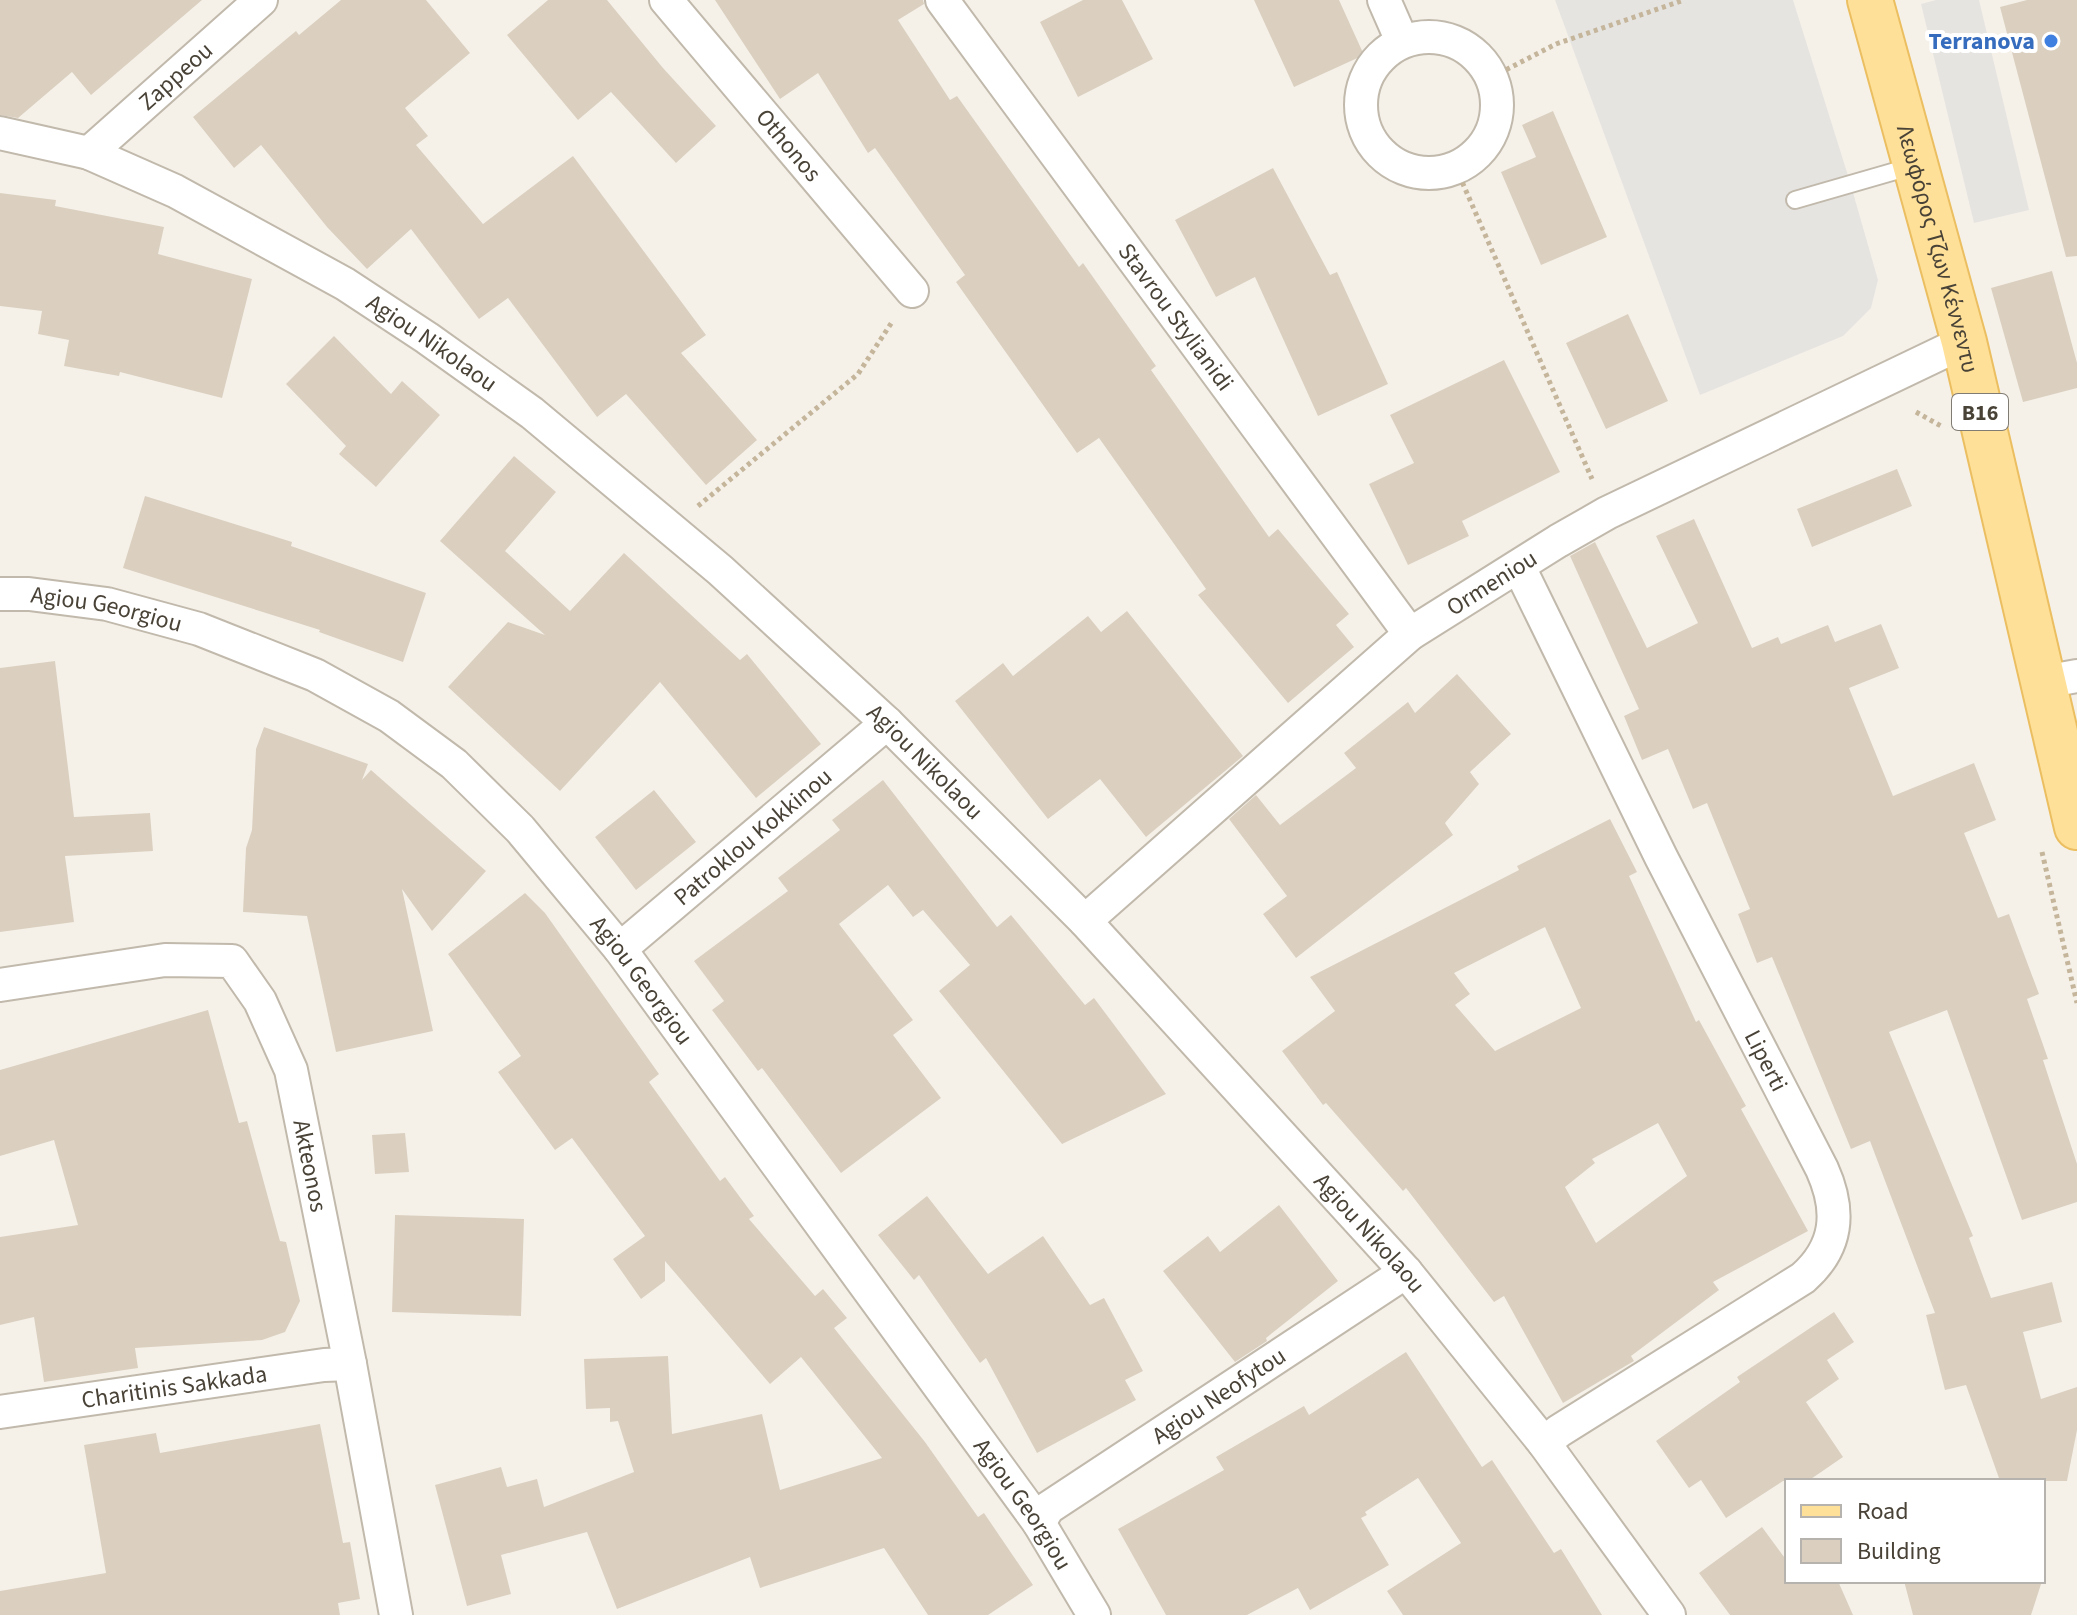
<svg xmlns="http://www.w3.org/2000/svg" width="2077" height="1615" viewBox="0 0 2077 1615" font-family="'Source Sans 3',sans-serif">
  <rect width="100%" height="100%" fill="#f5f1e9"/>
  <path fill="#e6e4e1" d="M1555,0h238l57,182 28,98 -7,28 -28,28 -143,59z
    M1936,0h43l50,210 -55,13 -53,-219z"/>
  <path fill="#dbd0c0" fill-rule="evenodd" d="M0,0h202l-111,95 -19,-23 -54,46 -18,-3z
    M341,0h85l44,53 -65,55 23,28 -12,9 67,79 90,-68 133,179 -25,18 76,87 -51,45 -80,-91 -29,23 -89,-119 -29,21 -68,-90 -44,40 -40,-42 -66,-82 -27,23 -41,-51 103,-86 3,4z
    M548,0h59l56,68 53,58 -40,37 -65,-71 -33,28 -71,-85z
    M715,0h208l1,4 -26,16 52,80 7,-4 122,171 4,-4 73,103 -5,4 118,167 9,-8 71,85 -13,11 18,22 -66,56 -90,-108 8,-6 -107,-151 -22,15 -121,-171 9,-7 -90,-127 -7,5 -50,-80 -38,26z
    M1083,0h39l31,59 -75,38 -38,-75z
    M1254,0h85l25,55 -70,32z
    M2027,0h50v256l-11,1 -66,-250z
    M1553,111l54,126 -66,28 -40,-93 35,-15 -14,-32z
    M1273,168l57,107 7,-3 51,112 -70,32 -63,-139 -39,20 -41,-77z
    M0,193l56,7 -1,6 109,21 -6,27 94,25 -30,119 -102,-26 -1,4 -55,-10 5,-26 -31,-6 4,-23 -42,-5z
    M2052,271l25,92v25l-54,14 -32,-114z
    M1628,314l40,87 -62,28 -40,-86z
    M334,336l57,58 11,-13 38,34 -64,72 -37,-33 7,-8 -60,-62z
    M1504,360l56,112 -98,49 7,15 -61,29 -39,-81 45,-21 -24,-48z
    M514,456l42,36 -51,59 65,60 54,-58 116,107 7,-6 74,90 -65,54 -96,-116 -100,109 -112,-104 60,-65 37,13 -105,-94z
    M1897,469l15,37 -100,41 -15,-38z
    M145,496l147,46 -1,4 135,47 -23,69 -84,-30 1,-2 -197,-62z
    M1694,519l58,129 26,-11 3,7 47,-19 7,17 46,-18 18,44 -50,20 44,108 81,-33 22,57 -32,13 34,85 11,-4 30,80 -12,5 21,60 -5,1 34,104v38l-55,18 -75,-210 -58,22 84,204 -4,2 22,60 61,-16 10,40 -39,10 18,67 36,-12v43l-10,51h-67l-34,-96 -21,5 -19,-75 9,-2 -65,-172 -19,8 -79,-192 -15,6 -19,-49 12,-5 -43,-106 -14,6 -25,-60 -26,11 -18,-44 15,-7 -69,-153 25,-14 52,106 51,-25 -42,-87z
    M1127,611l116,145 -97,81 -46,-58 -52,40 -93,-118 48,-38 10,13 75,-60 13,16z
    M55,661l19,156 76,-4 3,38 -88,5 9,66 -74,10v-264z
    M1457,674l54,60 -41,38 9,12 -34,39 8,12 -157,123 -33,-44 24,-18 -58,-77 27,-24 24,30 76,-57 -12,-15 64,-51 7,11z
    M264,727l104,37 -6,16 9,-10 115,101 -54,60 -30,-42 31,142 -97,21 -29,-136 -64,-4 3,-64 6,-18 4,-81z
    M883,780l114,147 14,-12 74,90 9,-7 72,96 -104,50 -123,-153 31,-26 -47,-55 -10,7 -25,-32 -49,39 74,96 -20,15 48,63 -100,75 -79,-105 -4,3 -46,-61 12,-9 -30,-40 94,-70 -10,-13 62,-48 -8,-10z
    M654,790l42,52 -60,48 -41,-53z
    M1610,819l27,53 -8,4 67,146 3,-2 47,86 -5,3 67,122 -95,51 6,8 -88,66 3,5 -71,42 -59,-107 -10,6 -88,-114 -3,3 -77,-88 -3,2 -41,-54 53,-40 -25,-34 209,-107 -2,-4zM1545,927l36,81 -86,43 -40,-46 15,-11 -16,-21zM1658,1123l29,53 -91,67 -31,-56 30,-24 -3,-4z
    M525,893l20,20 114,161 -10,8 71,99 5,-4 29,39 -5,3 66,77 8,-7 24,29 -13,10 91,114 53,75 6,-4 49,72 -45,30h-60l-44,-67 -124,40 -10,-31 -133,52 -30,-77 -86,23 10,39 -44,12 -32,-121 66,-18 6,20 30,-8 7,28 90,-35 -16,-51 -8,1v-14l-24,1 -2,-50 84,-3 4,78 90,-20 18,76 102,-32 -81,-101 -31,27 -105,-123v20l-24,18 -28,-40 32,-23 -73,-98 -17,12 -57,-78 23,-16 -73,-102z
    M208,1010l31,113 8,-2 33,120 6,1 14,59 -15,31 -23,8 -127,8 3,20 -94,14 -10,-65 -34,8v-88l78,-12 -24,-85 -54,16v-86z
    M405,1133l4,39 -34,2 -3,-39z
    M927,1196l61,78 55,-38 47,69 14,-7 39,73 -18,9 11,20 -99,53 -51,-95 -6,5 -61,-88 -5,5 -36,-45z
    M1279,1205l59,76 -72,57 1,3 -32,21 -72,-91 45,-35 12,16z
    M395,1215l129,4 -3,97 -129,-4z
    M1834,1312l20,30 -27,18 12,19 -33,23 37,55 -35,24h-25l-57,37 -25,-38 -12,8 -33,-47 84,-59 -3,-5z
    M1406,1352l76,115 10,-7 62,93 7,-4 41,66h-199l-16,-24 74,-48 -43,-65 -53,34 2,3 -6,3 28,47 -79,45 -12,-22 -51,27h-81l-48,-86 106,-59 -8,-13 88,-51 5,9z
    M320,1424l23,119 7,-1 10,57 -22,4 2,12h-340v-24l106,-18 -22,-128 72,-12 4,20z
    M1762,1527l25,34v20h51l15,34h-123l-31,-42z
    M1904,1581h138l-11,34h-118z"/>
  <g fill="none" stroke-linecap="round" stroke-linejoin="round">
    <defs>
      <path id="lane" d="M1795,200l118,-34"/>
      <g id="street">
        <path id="s1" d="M666,0l246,291"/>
        <path id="s2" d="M942,0l468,634"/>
        <path d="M1384,0l18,41"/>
        <circle cx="1429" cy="105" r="68"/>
        <path id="s3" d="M0,133l89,20 86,38 170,93 82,54 105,75 188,157 167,153 198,198 321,351 138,171 125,172"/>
        <path id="s4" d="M89,153l172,-153"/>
        <path id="s5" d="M1519,567l142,290 161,312c19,42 16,78 -19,109l-244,153 -15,12"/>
        <path id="s6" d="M0,594h29l78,10 92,25 116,46 74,41 65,48 66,65 100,120 419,574 55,92"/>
        <path d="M2044,682l33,-6"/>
        <path id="s7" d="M1085,921l325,-287 148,-93 49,-28 357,-171"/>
        <path id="s8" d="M620,949l267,-226"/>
        <path id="s9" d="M0,985l165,-25 67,1 28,40 31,69 59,294 46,251"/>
        <path id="s10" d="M0,1412l324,-47 26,-1"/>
        <path id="s11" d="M1039,1523l9,-15 358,-236"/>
      </g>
      <g id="primary">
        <path id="s12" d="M1870,0l94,342 113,485"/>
      </g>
    </defs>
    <use href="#lane" stroke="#c1b9ab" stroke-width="20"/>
    <use href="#street" stroke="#c1b9ab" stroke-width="36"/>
    <use href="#primary" stroke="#ebbf61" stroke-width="48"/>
    <path stroke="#c4b59b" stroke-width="5" stroke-dasharray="4 4" stroke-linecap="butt" d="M1492,77l64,-33 128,-44
      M1456,168l136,311
      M1916,412l25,14
      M698,506l160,-132 34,-52
      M2042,852l35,151"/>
    <use href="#lane" stroke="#fff" stroke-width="16"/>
    <use href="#street" stroke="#fff" stroke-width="32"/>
    <use href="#primary" stroke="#ffe098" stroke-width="44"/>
  </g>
  <circle fill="#3f7fe0" stroke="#fff" stroke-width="3" cx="2051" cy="41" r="8"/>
  <g text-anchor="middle" stroke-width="8" stroke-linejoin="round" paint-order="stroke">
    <rect fill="#fff" stroke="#807b73" stroke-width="2" x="1952" y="394" width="56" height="36" rx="6"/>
    <g font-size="22" font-weight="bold" fill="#494237">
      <text x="1980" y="420">B16</text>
    </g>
    <g font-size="24" font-weight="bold" fill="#366cbe" stroke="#fff" text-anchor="end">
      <text x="2035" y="49">Terranova</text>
    </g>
    <g font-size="24" fill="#494237" stroke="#fff">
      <text dy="8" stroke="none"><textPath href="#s4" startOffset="116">Zappeou</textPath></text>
      <text dy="8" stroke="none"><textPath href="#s1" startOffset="190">Othonos</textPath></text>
      <text dy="8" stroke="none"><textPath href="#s12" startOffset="258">Λεωφόρος Τζων Κέννεντυ</textPath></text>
      <text dy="8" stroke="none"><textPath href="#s2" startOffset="394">Stavrou Stylianidi</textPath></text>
      <text dy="8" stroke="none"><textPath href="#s3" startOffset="484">Agiou Nikolaou</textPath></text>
      <text dy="8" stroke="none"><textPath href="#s7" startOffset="530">Ormeniou</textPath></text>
      <text dy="8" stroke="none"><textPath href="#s6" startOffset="108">Agiou Georgiou</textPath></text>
      <text dy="8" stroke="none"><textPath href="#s3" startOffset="1132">Agiou Nikolaou</textPath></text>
      <text dy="8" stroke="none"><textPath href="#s8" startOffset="174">Patroklou Kokkinou</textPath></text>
      <text dy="8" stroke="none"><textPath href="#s6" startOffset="780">Agiou Georgiou</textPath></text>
      <text dy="8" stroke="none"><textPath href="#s5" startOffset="552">Liperti</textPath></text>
      <text dy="8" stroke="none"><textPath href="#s9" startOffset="456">Akteonos</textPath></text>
      <text dy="8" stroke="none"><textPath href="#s3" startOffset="1780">Agiou Nikolaou</textPath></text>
      <text dy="8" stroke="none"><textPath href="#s10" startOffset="176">Charitinis Sakkada</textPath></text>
      <text dy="8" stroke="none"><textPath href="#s11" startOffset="222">Agiou Neofytou</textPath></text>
      <text dy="8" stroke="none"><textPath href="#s6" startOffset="1428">Agiou Georgiou</textPath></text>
    </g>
  </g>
  <rect x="1785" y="1479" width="260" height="104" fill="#ffffff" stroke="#b6b3af" stroke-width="2"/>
  <rect x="1801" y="1505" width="40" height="12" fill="#ffe098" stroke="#b6b3af" stroke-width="2"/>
  <text x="1857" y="1519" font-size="24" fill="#494237">Road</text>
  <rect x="1801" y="1539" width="40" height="24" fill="#dbd0c0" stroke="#b6b3af" stroke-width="2"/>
  <text x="1857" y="1559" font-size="24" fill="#494237">Building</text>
</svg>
